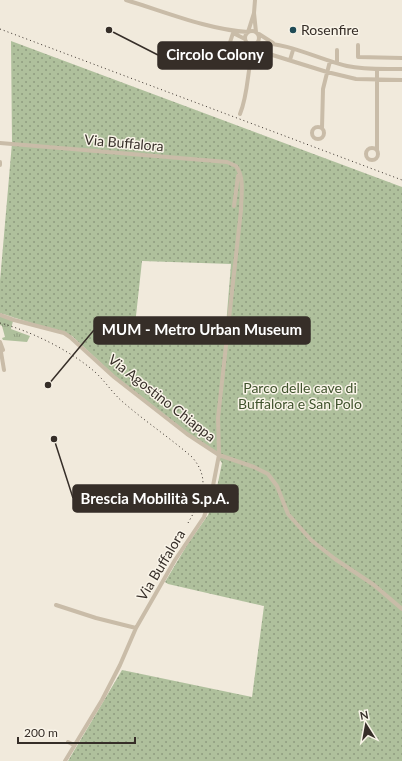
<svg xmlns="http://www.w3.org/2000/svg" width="402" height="761" viewBox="0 0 402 761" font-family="Lato,sans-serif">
  <defs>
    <pattern id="grass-tufts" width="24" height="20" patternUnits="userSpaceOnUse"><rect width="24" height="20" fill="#afc09c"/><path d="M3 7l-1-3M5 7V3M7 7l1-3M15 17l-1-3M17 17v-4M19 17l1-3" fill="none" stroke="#8f9c7f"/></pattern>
    <pattern id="park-dots" width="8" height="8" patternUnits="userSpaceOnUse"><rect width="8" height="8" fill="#afc09c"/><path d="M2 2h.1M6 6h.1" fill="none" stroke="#8f9c7f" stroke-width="1.8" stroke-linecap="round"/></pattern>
  </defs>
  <rect width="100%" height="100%" fill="#f1eadc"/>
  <path fill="url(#grass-tufts)" d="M0,316l13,5 -2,8 19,7 -3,6 -24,-2 -1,-2 3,-1 -3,-11 -2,-1z"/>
  <path fill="url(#park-dots)" fill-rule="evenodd" d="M11,41l391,146v574h-334l54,-91 130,27 12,-91 -96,-22 -3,-2 22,-37 21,-30 7,-18 7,-34 -9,-13 -25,-17 -73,-57 -43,-40 -72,-23v-32l12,-138zM142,261l89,3 -5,62 -28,-3 -19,4 -23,9h-10l-12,-2z"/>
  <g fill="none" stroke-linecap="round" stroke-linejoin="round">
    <path stroke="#c9bca8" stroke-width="4" d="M126,0c37,11 83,30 122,32l6,-19
      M255,0l-1,13 2,19
      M245 38a7 7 0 1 1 14 0a7 7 0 1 1-14 0Z
      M233,33l-8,25 24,10
      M233,33l12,6
      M259,34l14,9
      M257,43c30,-1 61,16 90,23 18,4 36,3 55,3
      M358,45v12l44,1
      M337,50v13
      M266,53l61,19 29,7 46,1
      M290,60l3,-10
      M240,114c9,-22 7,-46 14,-69
      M312 133a6 6 0 1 1 12 0a6 6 0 1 1-12 0Z
      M322,128l1,-39 7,-28
      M0,143l227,19 9,4c9,12 5,30 5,44l-23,208 1,37 -8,41 -7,21 -29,43 -39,68 -16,37 -18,35 -37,61
      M366 154a6 6 0 1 1 12 0a6 6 0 1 1-12 0Z
      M377,150v-81
      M0,162v3
      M234,206l4,-30 2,-2
      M0,315l14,5 50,13 6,4 44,40 73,57 32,21 35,12 14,7 9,12 11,28 23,26 24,19 39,26 28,24
      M0,342l3,8
      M2,348l-1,4 3,18
      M56,605l40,13 40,10
      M68,742l6,3"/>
    <path stroke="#362e28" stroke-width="1" stroke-dasharray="1 3" stroke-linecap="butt" d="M0,29l402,151
      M0,323c31,8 71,28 95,49 11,10 18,22 29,31 22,19 46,35 68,54 20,23 9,43 -4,66"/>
  </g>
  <circle fill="#1f4b56" stroke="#f9f4e8" stroke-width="1.5" cx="293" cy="30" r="4"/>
  <g text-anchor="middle" stroke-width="3" stroke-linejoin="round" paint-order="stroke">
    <g font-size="14" fill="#362e28" stroke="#f9f4e8" text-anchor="start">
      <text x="301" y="35">Rosenfire</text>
    </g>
    <g font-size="14" fill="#362e28" stroke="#f9f4e8">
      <text transform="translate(124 143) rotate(5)" y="5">Via Buffalora</text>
      <text transform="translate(162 398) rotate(38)" y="5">Via Agostino Chiappa</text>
      <text transform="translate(161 565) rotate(-59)" y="5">Via Buffalora</text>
    </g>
    <g font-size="14" fill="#40532d" stroke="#f9f4e8">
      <text x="300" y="393">Parco delle cave di<tspan x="300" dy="16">Buffalora e San Polo</tspan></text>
    </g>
  </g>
  <path fill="none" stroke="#362e28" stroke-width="1.5" d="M109 30L158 55M48 385L94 330M54 439L73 498"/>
  <g fill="#362e28" stroke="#f9f4e8" stroke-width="1.5">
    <circle cx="109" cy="30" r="4"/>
    <circle cx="48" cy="385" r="4"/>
    <circle cx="54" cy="439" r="4"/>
  </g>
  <g fill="#362e28" stroke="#362e28" stroke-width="1.5">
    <rect x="158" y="42" width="114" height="27" rx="4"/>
    <rect x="94" y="317" width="216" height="27" rx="4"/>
    <rect x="73" y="485" width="165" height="27" rx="4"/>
  </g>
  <g font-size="15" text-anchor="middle" font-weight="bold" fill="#fff">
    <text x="215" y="60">Circolo Colony</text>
    <text x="202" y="335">MUM - Metro Urban Museum</text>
    <text x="155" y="504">Brescia Mobilità S.p.A.</text>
  </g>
  <g transform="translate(366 725) rotate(349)" stroke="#f9f4e8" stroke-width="3" paint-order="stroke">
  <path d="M0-3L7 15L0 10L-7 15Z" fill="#362e28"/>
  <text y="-6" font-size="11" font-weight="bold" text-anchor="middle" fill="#362e28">N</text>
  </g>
  <path d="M18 737v6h117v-6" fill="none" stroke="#362e28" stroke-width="2"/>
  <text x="24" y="737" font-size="12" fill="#362e28" stroke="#f9f4e8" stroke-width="3" paint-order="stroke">200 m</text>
</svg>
